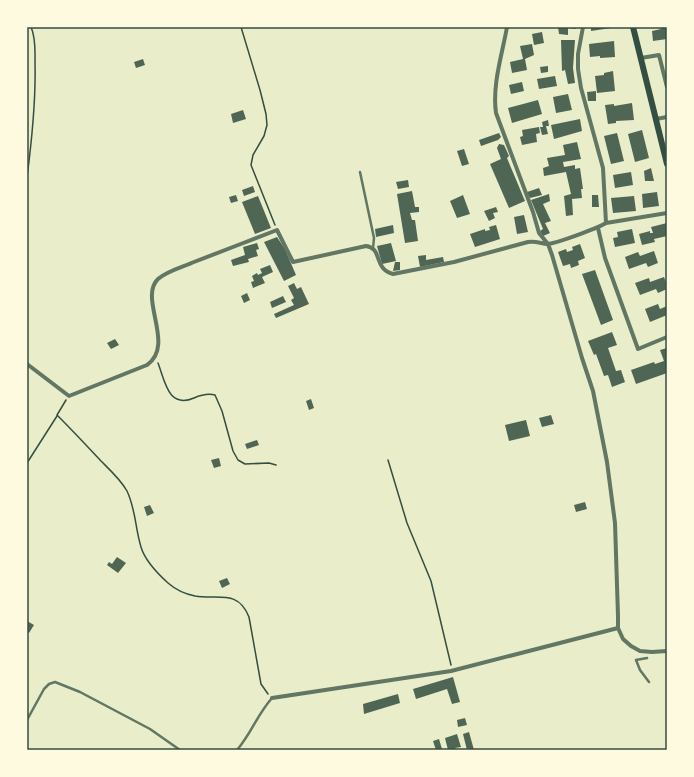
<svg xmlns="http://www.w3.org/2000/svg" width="694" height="777" viewBox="0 0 694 777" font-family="'Fira Sans',sans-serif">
  <rect width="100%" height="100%" fill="#e9edc9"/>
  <path fill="#4f6655" d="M558,27h18v2l-8,-1v7l-9,-1z
    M591,27h20v1l-20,3z
    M660,27h7v12l-14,2 -1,-10 9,-2z
    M542,32l2,11 -10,2 -2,-11z
    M561,40h14l-2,28 2,15 -7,1 -3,-14 -3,1z
    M614,41l1,16 -15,1v-2l-10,1 -1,-13z
    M532,44l2,11 -9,4 2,11 -15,3 -2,-11 13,-3 -3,-13z
    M143,59l2,6 -9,3 -2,-6z
    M548,66v6l-7,1 -1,-6z
    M613,71l2,20 -18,2 -2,-17 9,-1v-2z
    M555,76l2,10 -18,3 -2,-10z
    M522,82l2,9 -13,3 -2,-9z
    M596,91v10h-8l-1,-9z
    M568,94l4,16 -16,3 -3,-16z
    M538,100l4,14 -30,9 -4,-15z
    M632,103l2,17 -18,1v2l-8,1 -3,-19 9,-1v2z
    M243,110l3,9 -13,4 -2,-9z
    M580,119l2,12 -28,8 -3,-14z
    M548,120l1,6h-3l2,8 -6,1 -2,-8h3l-1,-5z
    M539,127l1,6 -4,1 1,8 -15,3 -2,-8 3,-1 -1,-6z
    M642,130l7,28 -14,4 -7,-28z
    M499,133l2,4 -3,3 -17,6 -2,-6z
    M617,133l7,28 -13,3 -7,-28z
    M577,142l4,17 -18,3 1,5 11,-2v4l5,-1 3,21h-2l1,9 -10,1 1,16 -7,1 -2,-20 7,-2 -5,-22 -22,4 -1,-8 6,-2 -2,-8 18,-3 -2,-10z
    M499,144l5,1 5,11 -2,2 18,43 -16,7 -19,-44 11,-5 -4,-11z
    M464,149l5,15 -7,2 -5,-15z
    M651,168l3,13h-9l-1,-10z
    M631,172l2,13 -18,3 -2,-13z
    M408,180l1,7 -11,2 -2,-7z
    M253,186l2,6 -11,4 -2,-6z
    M539,188l3,7 -12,3 -3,-6z
    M412,191l3,16h4v5l-9,1 2,7h3l3,21 -13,2 -8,-49z
    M657,192l2,14 -16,2 -1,-14z
    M549,194l1,7 -7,3 8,17 -6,2 5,10 -7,3 -3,-5 3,-2 -12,-29z
    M236,195l2,6 -7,2 -2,-6z
    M463,195l7,19 -13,4 -7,-17z
    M592,195h6l1,12h-7z
    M258,196l13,32 -16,6 -13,-32z
    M634,196l2,15 -23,2 -2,-15z
    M496,207l2,5 -5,1 2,5 -6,3 -5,-10z
    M524,215l4,17 -11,2 -3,-17z
    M667,223v13l-13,3 1,3 -13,3 -3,-11 11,-3v2h3l-2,-6z
    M393,225l1,8 -18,4 -1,-8z
    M496,225l4,14 -25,8 -5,-13 15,-5v2l5,-1 -1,-3z
    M632,229l3,14 -20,4 -2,-9 5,-1 -1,-5z
    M277,237l8,12 11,26 -12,6 -20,-39z
    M257,243l2,6 -3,1 2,6 -10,3 1,3 -16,4 -2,-6 14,-5 -2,-8z
    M391,243l5,18 -14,3 -5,-18z
    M580,244l5,14 -7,3 1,4 -8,3 -1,-4 -7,2 -5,-14 8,-3 1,3 6,-2 -1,-3z
    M654,251l4,12 -10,4 -2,-4 -17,6 -4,-12 13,-5 2,4z
    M426,255v5l17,-3 1,5 -24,5 -2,-11z
    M395,262h5v8l-7,1z
    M270,265l3,7 -11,5 3,6 -12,5 -2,-6 3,-1 -2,-5 5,-3 1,2 4,-2 -2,-4z
    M595,270l18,50 -12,5 -19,-51z
    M664,277l3,8v4l-9,4 -2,-4 -16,6 -5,-12 14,-5 1,4z
    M294,283l3,6 4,-2 8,17 -33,14 -2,-4 20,-9 -3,-5 3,-2 -6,-12z
    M247,293l3,7 -6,3 -3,-7z
    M283,296l3,6 -14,6 -2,-6z
    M658,304l2,5 7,-3v9l-17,7 -5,-13z
    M612,332l5,13 -9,3 8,23 5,-1 4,12 -13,5 -4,-12 -4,1 -8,-22 -2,1 -6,-14z
    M115,339l4,6 -8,4 -4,-6z
    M667,348v25l-31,11 -5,-14 23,-8 1,2 9,-3 -4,-11z
    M311,399l3,9 -5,2 -3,-9z
    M551,415l3,9 -12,3 -3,-9z
    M526,420l4,16 -21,5 -4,-16z
    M257,440l2,5 -12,4 -2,-5z
    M219,458l2,8 -7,2 -3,-8z
    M585,502l2,7 -11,3 -2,-7z
    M150,505l4,8 -7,3 -3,-9z
    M117,557l9,6 -8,10 -11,-8 2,-3 3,2z
    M227,578l3,6 -8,4 -3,-7z
    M27,621l7,4 -5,8 -2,-2z
    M453,677l7,25 -8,2 -5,-15 -31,10 -3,-10z
    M398,694l2,9 -36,11 -1,-10z
    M465,718l2,7 -9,2 -1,-7z
    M469,732l5,18h-7l-4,-16z
    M457,734l4,13 -6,1 1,2h-8l-3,-12z
    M439,739l3,10 -6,1 -3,-9z"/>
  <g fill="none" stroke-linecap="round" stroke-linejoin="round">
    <path stroke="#344e41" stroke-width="1.5" d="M241,27l19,63 6,24 1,11 -3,11 -11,19 -2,10 24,60
      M27,177c5,-38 9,-75 8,-114 0,-11 1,-25 -4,-36
      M158,363c7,18 10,46 36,35 7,-3 13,-5 21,-3l7,16 11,40 5,9 7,4 24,-1 7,2
      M66,400l-9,15c15,15 30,31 44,46 9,9 20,19 26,30 9,19 8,37 14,56 4,14 16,26 27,36 8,7 17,11 27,13 23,4 43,-7 54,21l12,67 7,10
      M388,460l19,63 24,58 20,84
      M27,463l30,-47"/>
    <path stroke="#617663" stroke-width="2.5" d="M360,172l14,66 -1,10
      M647,658l-11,2 4,10 9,12
      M27,720l17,-31 5,-5 6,-2 25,10 70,37 30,21
      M237,750c14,-16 20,-35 35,-52"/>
    <path stroke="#617663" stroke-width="4" d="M507,27c-5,28 -15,58 -11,86l37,99 6,21 9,11 4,11 30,103 11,33 14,71 8,61 3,93v12l5,11 8,7 9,5 12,1 15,-1
      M583,27l-5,27v15l3,19 22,80 3,55
      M641,58l18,-3 8,32
      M656,119l11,-2
      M598,228l7,30 33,91 29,-12
      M27,364l42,32 78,-31c29,-20 -9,-67 11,-86 9,-8 25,-12 36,-17 28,-11 55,-21 83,-32l16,32 73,-16c17,2 7,23 27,28l61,-12 74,-20c7,-1 12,1 19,2 8,0 51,-16 59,-21l61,-10
      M272,698l179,-27 167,-43"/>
    <path stroke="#344e41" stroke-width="6" d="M633,27l34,137"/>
  </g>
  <rect width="694" height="777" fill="none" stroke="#fefae0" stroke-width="56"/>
  <rect x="28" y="28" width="638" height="721" fill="none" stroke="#344e41" stroke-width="1.5"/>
</svg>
